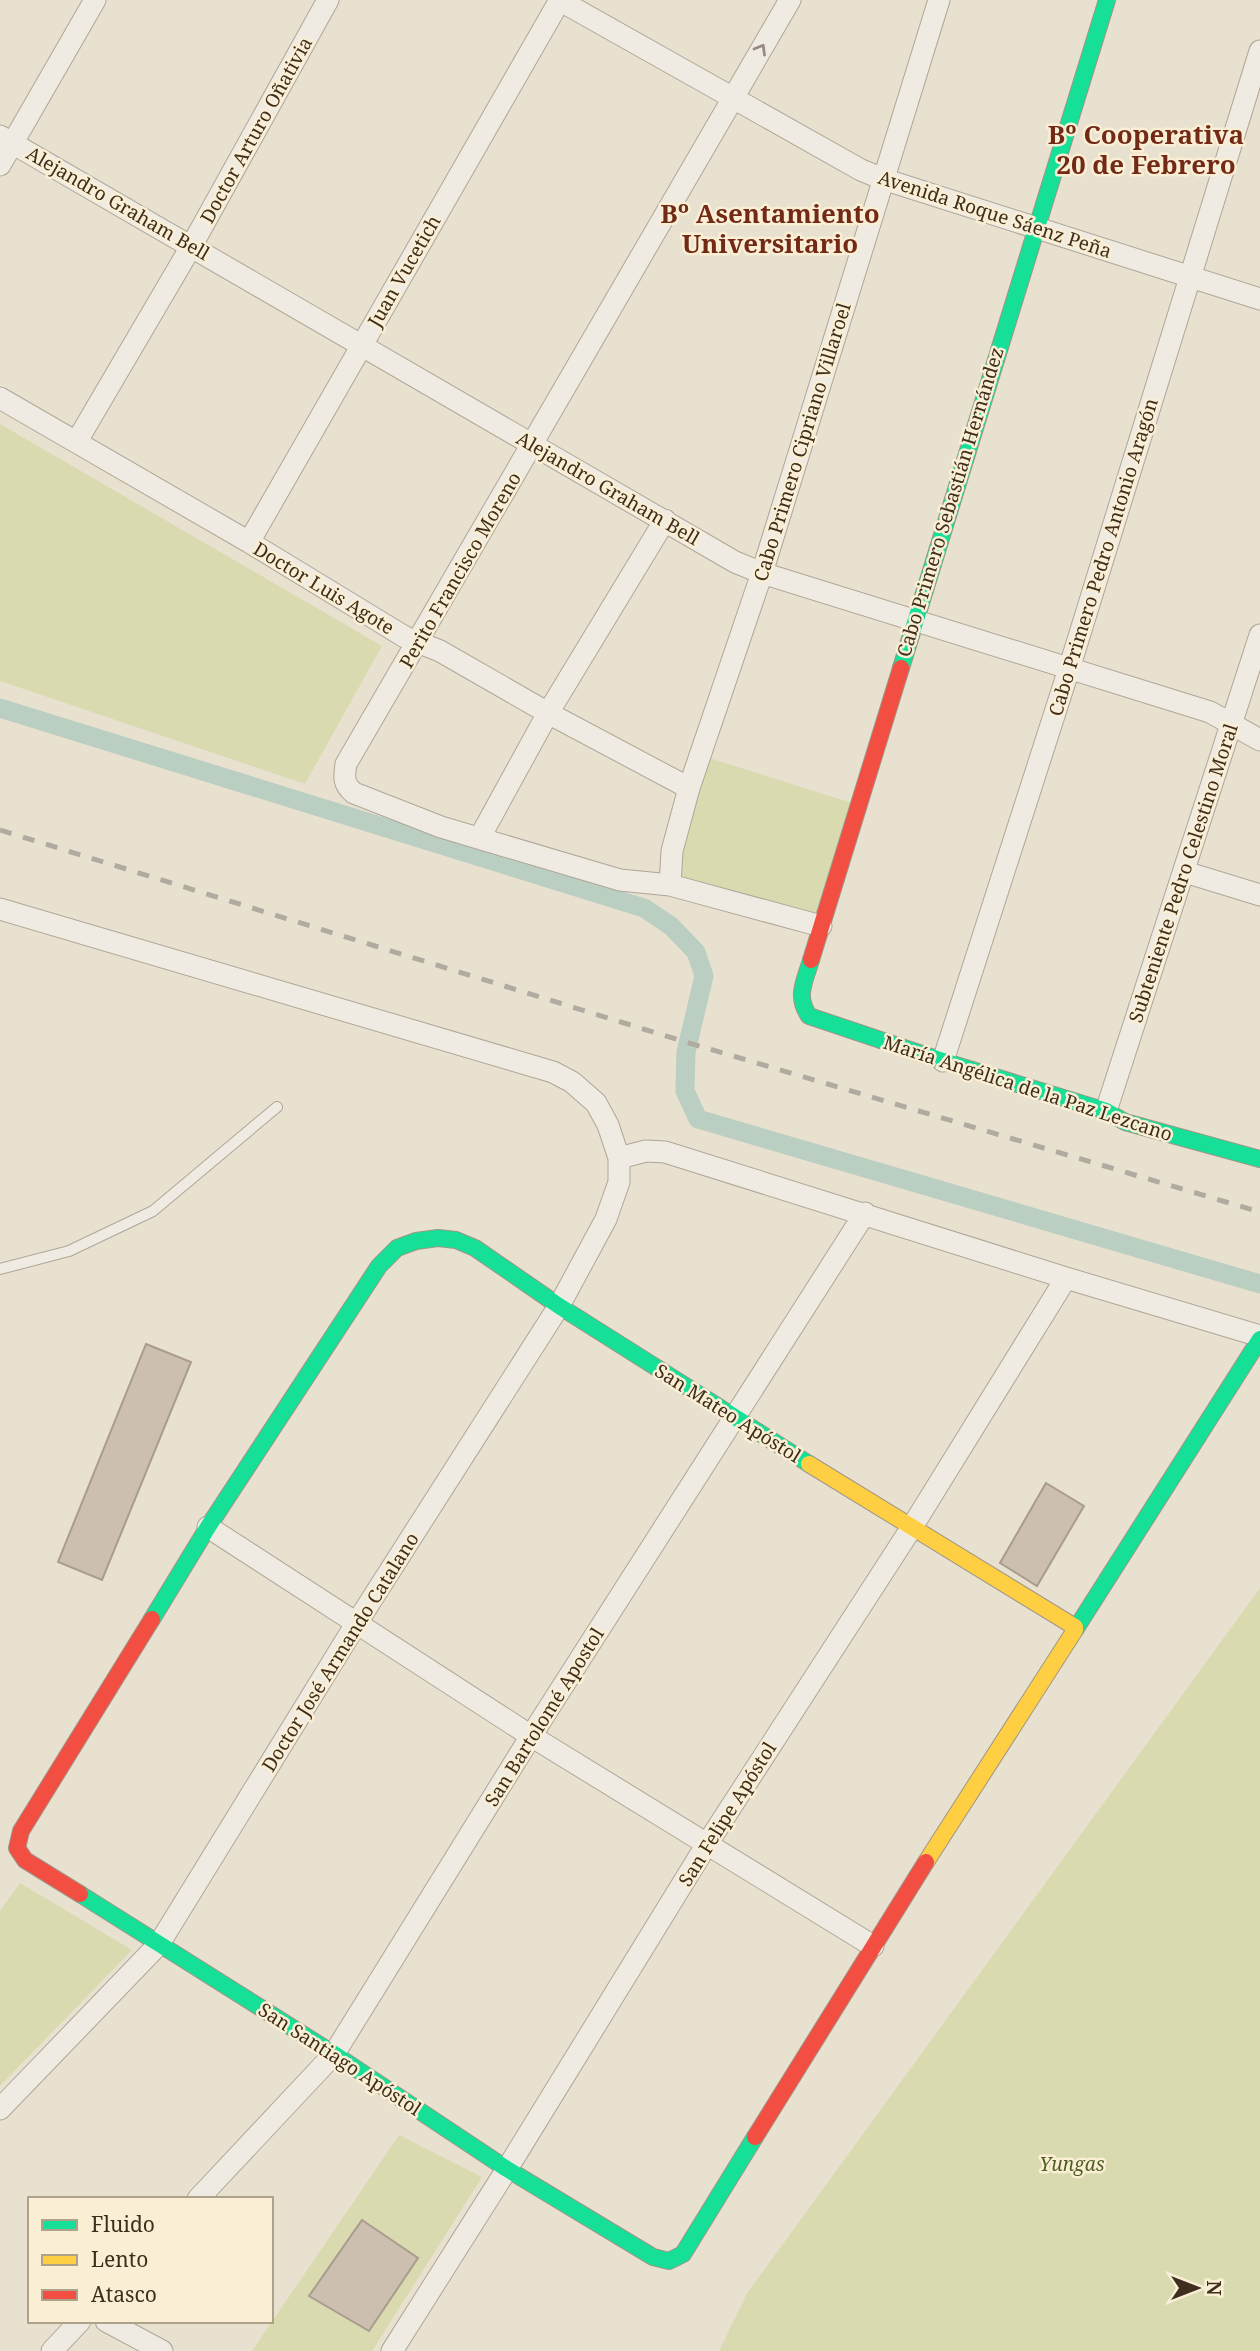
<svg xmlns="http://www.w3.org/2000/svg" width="1260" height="2351" viewBox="0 0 1260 2351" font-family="'Noto Serif',serif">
  <rect width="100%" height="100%" fill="#e9e1cf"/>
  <path fill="#d9dab0" d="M0,424l382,222 -77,138 -305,-103z
    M700,755l158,50 -37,121 -151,-41z
    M1260,1588v763h-541l29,-59z
    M20,1883l112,67 -132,136v-175z
    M399,2135l83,42 -110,174h-120z"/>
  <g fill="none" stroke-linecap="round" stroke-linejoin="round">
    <path stroke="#bacec2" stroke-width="19" d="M0,708l644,200 27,18 25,26 8,24 -18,76 -1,39 13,28 562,165"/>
  </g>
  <path fill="#cdbfaf" stroke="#aa9c8d" stroke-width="2" d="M146,1344l45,18 -89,218 -44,-18z
    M1046,1483l38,23 -47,80 -37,-23z
    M362,2220l56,38 -49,73 -60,-35z"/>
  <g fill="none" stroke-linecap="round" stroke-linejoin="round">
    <defs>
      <path id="lane" d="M0,1269l69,-18 84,-40 124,-104"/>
      <path id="street" d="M559,0l302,170 22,9 377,120
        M790,0l-444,764c-2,13 -3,20 8,29l87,34 179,53 50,5 151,41
        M0,136l735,426 27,11 448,139 50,28
        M0,165l95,-165
        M0,398l249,144 156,95 35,14 108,62 141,75
        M77,441l115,-196 136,-245
        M249,542l311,-542
        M480,837l68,-124 117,-193
        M1185,872l75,23
        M670,885l2,-34 17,-63 73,-215 177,-573
        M0,909l553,163 19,10 24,21 12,22 11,33v24l-13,37 -47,87 -203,318 -197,320 -159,165
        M943,1061l126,-392 191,-618
        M1106,1111l154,-476
        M619,1158l27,-7 19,1 401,126 194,58
        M208,1527l323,209 342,210
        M198,2199l136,-145 197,-318 334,-523
        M106,2321l56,30
        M52,2351l28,-30
        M392,2351l115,-182 200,-325 205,-317 154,-249"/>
      <path id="fast" d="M901,668l206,-668
        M811,960c-6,21 -16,36 -2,56l134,45 163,50 19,11 135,37
        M152,1619l56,-92 171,-261 18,-18 19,-7 22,-3 18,2 19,8 84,58 250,158
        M1075,1630l185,-291
        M80,1894l254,160 173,115 146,88 16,4 14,-7 72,-117"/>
      <path id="slow" d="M809,1464l266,163
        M926,1862l149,-232"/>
      <path id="jam" d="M811,960l90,-292
        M80,1894l-55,-34 -8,-12 4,-17 131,-212
        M755,2137l171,-275"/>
    </defs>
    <use href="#lane" stroke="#aea697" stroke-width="12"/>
    <use href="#street" stroke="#aea697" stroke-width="23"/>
    <use href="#fast" stroke="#9e9588" stroke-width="18"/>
    <use href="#slow" stroke="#9e9588" stroke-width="18"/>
    <use href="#jam" stroke="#9e9588" stroke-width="18"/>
    <use href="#lane" stroke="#f0ebe2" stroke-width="10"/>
    <use href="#street" stroke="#f0ebe2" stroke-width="21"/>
    <use href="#fast" stroke="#16e098" stroke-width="16"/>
    <use href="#slow" stroke="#ffcf43" stroke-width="16"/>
    <use href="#jam" stroke="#f24e42" stroke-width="16"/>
    <path stroke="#b0aba1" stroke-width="5" stroke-dasharray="12 12" stroke-linecap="butt" d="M0,830l679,210 581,172"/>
  </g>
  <defs><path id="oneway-chevron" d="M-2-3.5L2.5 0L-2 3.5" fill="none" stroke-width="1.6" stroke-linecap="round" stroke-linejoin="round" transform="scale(1.75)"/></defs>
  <use stroke="#988c80" href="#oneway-chevron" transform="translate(761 49) rotate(-60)"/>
  <g text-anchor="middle" stroke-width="5" stroke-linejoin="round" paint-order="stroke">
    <g font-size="19" fill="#3f2e1d" stroke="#faefd5">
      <text transform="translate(256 130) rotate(-61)" y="7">Doctor Arturo Oñativia</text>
      <text transform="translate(118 203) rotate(30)" y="7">Alejandro Graham Bell</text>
      <text transform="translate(995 214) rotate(18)" y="7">Avenida Roque Sáenz Peña</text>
      <text transform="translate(404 271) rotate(-60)" y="7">Juan Vucetich</text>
      <text transform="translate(802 442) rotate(-73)" y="7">Cabo Primero Cipriano Villaroel</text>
      <text transform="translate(608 488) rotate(30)" y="7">Alejandro Graham Bell</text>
      <text transform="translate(950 502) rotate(-73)" y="7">Cabo Primero Sebastián Hernández</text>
      <text transform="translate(1103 557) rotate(-73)" y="7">Cabo Primero Pedro Antonio Aragón</text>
      <text transform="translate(460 570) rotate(-60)" y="7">Perito Francisco Moreno</text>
      <text transform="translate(324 588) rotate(31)" y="7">Doctor Luis Agote</text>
      <text transform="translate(1183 873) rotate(-72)" y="7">Subteniente Pedro Celestino Moral</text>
      <text transform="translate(1028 1088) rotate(18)" y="7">María Angélica de la Paz Lezcano</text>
      <text transform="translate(728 1413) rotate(32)" y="7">San Mateo Apóstol</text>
      <text transform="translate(340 1652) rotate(-58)" y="7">Doctor José Armando Catalano</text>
      <text transform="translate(544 1717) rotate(-58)" y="7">San Bartolomé Apostol</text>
      <text transform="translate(727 1814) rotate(-58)" y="7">San Felipe Apóstol</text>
      <text transform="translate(340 2059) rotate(33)" y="7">San Santiago Apóstol</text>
    </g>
    <g font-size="19" font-style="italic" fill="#4f5e21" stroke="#faefd5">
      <text x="1072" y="2171">Yungas</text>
    </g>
    <g font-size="26" font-weight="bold" fill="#722a17" stroke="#faefd5">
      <text x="1146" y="144">Bº Cooperativa<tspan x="1146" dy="30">20 de Febrero</tspan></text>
      <text x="770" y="223">Bº Asentamiento<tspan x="770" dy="30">Universitario</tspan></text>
    </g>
  </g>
  <rect x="28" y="2197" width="245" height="126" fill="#faefd5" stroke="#afa28b" stroke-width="2"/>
  <rect x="42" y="2220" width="35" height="10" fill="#16e098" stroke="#afa28b" stroke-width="2"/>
  <text x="91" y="2232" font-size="21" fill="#3f2e1d">Fluido</text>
  <rect x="42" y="2255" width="35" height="10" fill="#ffcf43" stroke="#afa28b" stroke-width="2"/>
  <text x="91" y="2267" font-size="21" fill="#3f2e1d">Lento</text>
  <rect x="42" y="2290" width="35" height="10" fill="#f24e42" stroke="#afa28b" stroke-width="2"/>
  <text x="91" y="2302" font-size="21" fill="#3f2e1d">Atasco</text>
  <g transform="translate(1197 2288) rotate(90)" stroke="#faefd5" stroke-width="5" paint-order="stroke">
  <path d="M0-5L12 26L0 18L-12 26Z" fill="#3f2e1d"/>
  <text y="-10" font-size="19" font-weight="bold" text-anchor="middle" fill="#3f2e1d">N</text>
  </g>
</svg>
